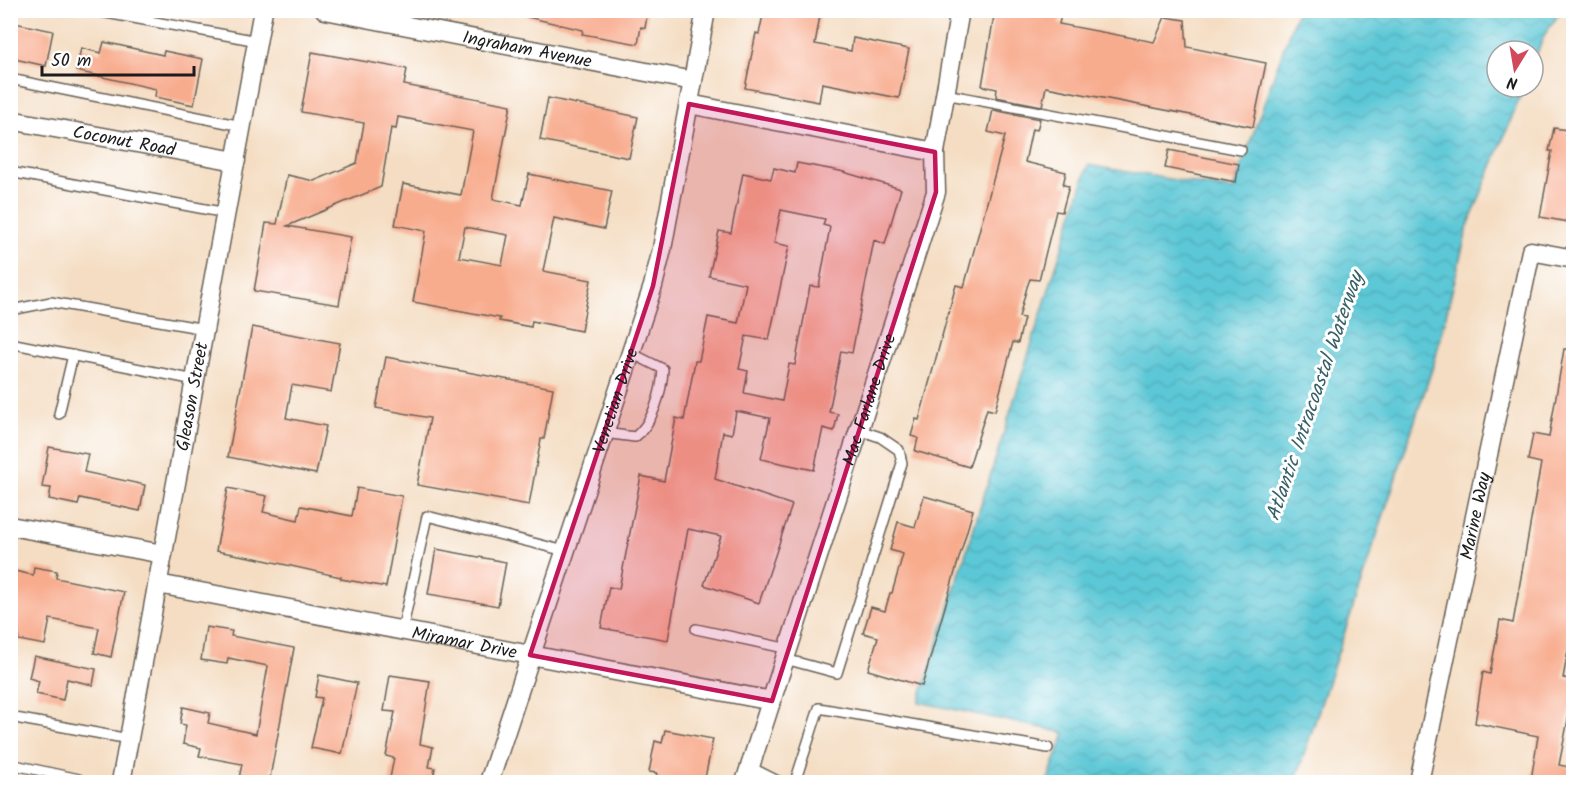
<svg xmlns="http://www.w3.org/2000/svg" width="1584" height="793" viewBox="0 0 1584 793" font-family="Kalam,sans-serif">
  <defs>
    <pattern id="water-waves" width="16" height="10" patternUnits="userSpaceOnUse" patternTransform="scale(1.5)"><rect width="16" height="10" fill="#5cc7d6"/><path d="M0 5q4-4 8 0t8 0" fill="none" stroke="#4faab7"/></pattern>
  </defs>
  <rect width="100%" height="100%" fill="#fff"/>
  <filter id="ink" filterUnits="userSpaceOnUse"><feTurbulence type="fractalNoise" baseFrequency=".0167" numOctaves="2"/><feDisplacementMap in="SourceGraphic" scale="12" xChannelSelector="R" yChannelSelector="G"/><feConvolveMatrix kernelMatrix="1 2 1 2 8 2 1 2 1" color-interpolation-filters="sRGB"/></filter>
  <filter id="wash" filterUnits="userSpaceOnUse"><feTurbulence type="fractalNoise" baseFrequency=".008" numOctaves="4" result="noise"/><feDisplacementMap in="SourceGraphic" scale="24" xChannelSelector="R" yChannelSelector="G"/><feGaussianBlur stdDeviation="1.35" result="paint"/><feColorMatrix in="noise" values="0 0 0 0 0 0 0 0 0 0 0 0 0 0 0 0 0 1.4 0 .05"/><feComposite in="paint" operator="in"/></filter>
  <g filter="url(#wash)">
    <rect width="100%" height="100%" fill="#f4ddc2"/>
    <path fill="url(#water-waves)" stroke="#3c7279" stroke-width="1.5" d="M1297,11h264l-16,23 -12,29v-12h-36v36h27l-56,139 -33,134 -140,422h-248l18,-49 -146,-31 169,-537 145,25z"/>
    <g id="blocks">
      <path fill="#f8ac8e" fill-rule="evenodd" d="M528,10h120l-3,18 -4,-1 -3,17 -56,-10 1,-4 -56,-13z
        M764,10h57l-6,34 36,7 2,-13 56,11 -10,49 -77,-15 -3,19 -74,-14 11,-55 3,1z
        M995,10h67l-3,14 95,18 11,-25 20,3 2,27 79,16 -13,64 -207,-40 -4,19 -46,-9 1,-8 -15,-3z
        M10,22l43,9 -7,35 -36,-8z
        M104,42l59,13 1,-4 39,8 -9,46 -39,-8 1,-8 -80,-18 5,-23 20,5z
        M312,52l95,17 -3,16 107,20 -18,94 29,6 7,-31 83,17 -8,38 -50,-11 -11,53 48,9 -10,51 -49,-10 -1,6 -32,-6 1,-3 -87,-16 13,-71 -31,-6 8,-41 58,11 12,-64 -75,-14 -2,12 -5,-1 -10,59 -94,39 64,11 -12,68 -85,-14 12,-68 11,1 10,-49 27,6 43,-18 7,-40 -63,-11zM465,227l43,8 -6,30 -43,-8z
        M548,98l90,19 -9,41 -89,-18z
        M993,110l47,9 -3,11 -5,-1 -7,33 41,10 -3,13 6,1 -7,26 -6,-1 -17,69 -9,-1 -3,8 -8,30 5,1 -6,25 -5,-1 -18,69 -8,-2 -18,58 -54,-16 3,-13 -7,-2 5,-17 3,1 37,-135 8,2 41,-151 -17,-4z
        M1554,128l20,3v92l-34,-6 12,-66h-3z
        M1169,150l70,14 -3,18 -71,-14z
        M797,163l43,8 61,18 -16,55 -11,-4 -22,113 -11,-2 -12,61 9,2 -4,17 -11,-3 -9,42 -53,-11 9,-41 -34,-7 -4,23 -9,-2 -8,47 77,26 -33,98 -55,-18 17,-49 -33,-7 -20,111 -67,-12 8,-41 10,2 22,-113 23,5 12,-63 8,2 11,-59h4l9,-44 30,6 8,-39 -37,-8 10,-45 12,2 12,-60 28,6 3,-11 21,5zM781,210l44,9 -2,6 7,2 -11,60 -9,-1 -15,79 -6,-1 -7,37 -38,-8 4,-22 -9,-2 7,-33 23,4 20,-94 -15,-3z
        M252,327l88,16 -9,49 -39,-7 -6,33 40,8 -10,48 -88,-17z
        M1564,349h10v269l-11,60 11,2v9l-15,76 15,3v15h-30l-13,-3 7,-44 -63,-13 8,-51 7,2 10,-54 13,3 28,-160 -13,-3 5,-26 16,3z
        M386,357l167,31 -9,51h-3l-12,66 -112,-20 13,-67 -54,-10z
        M49,447l39,7 -4,18 61,13 -5,26 -60,-13 -2,7 -29,-6 2,-11 -9,-1z
        M228,488l39,8 -4,16 35,8 3,-14 51,10 5,-28 45,8 -16,91 -45,-8v-2l-86,-19 -39,-7z
        M924,496l49,14 -51,176 -54,-16 10,-33 -15,-4 8,-26 14,4 5,-18h2l11,-39 -13,-4 8,-28 17,5z
        M436,549l70,13 -8,44 -70,-12z
        M34,567l23,4 -1,7 68,14 -13,65 -17,-4 5,-25 -49,-9 -5,26 -27,-5 1,-5 -9,-1v-64l23,5z
        M206,627l26,4 -1,5 63,12 -25,135h-31l4,-19 -43,-8 2,-8 -18,-4 3,-19 -6,-1 3,-17 27,6 -2,10 48,11 12,-68 -40,-8 -1,6 -26,-4z
        M34,656l62,13 -3,16 -26,-6 -4,21 -27,-6 3,-13 -10,-3z
        M319,675l38,8 -15,71 -31,-6 11,-50 -7,-1z
        M390,675l40,6 -10,63 13,3 -4,20 6,1 -3,15h-43l5,-25 -8,-2 9,-44 -11,-1z
        M665,730l48,9 -9,44h-49l2,-10 -8,-1 6,-31 7,2z"/>
    </g>
  </g>
  <g filter="url(#ink)">
    <use href="#blocks" fill-opacity="0" stroke="#686056" stroke-width="1.5"/>
    <g fill="none" stroke-linecap="round" stroke-linejoin="round">
      <defs>
        <path id="service" d="M90,10l168,31
          M10,79l232,47
          M945,94l296,56
          M10,172l216,41
          M10,308l6,1 35,-7 154,27
          M10,343l185,37
          M59,414l14,-59
          M604,433l31,4c18,-14 27,-45 28,-68l-32,-16
          M696,629l93,20
          M402,631l25,-115 138,35
          M785,659l52,14 65,-210 -3,-13 -19,-13 -21,-7
          M10,717l119,22
          M10,764l69,15
          M750,767l30,15
          M795,782l24,-74 229,40"/>
        <g id="minor">
          <path id="s1" d="M325,10l368,71"/>
          <path d="M689,104l246,48"/>
          <path id="s2" d="M10,120l226,41"/>
          <path d="M10,526l153,28"/>
          <path id="s3" d="M158,584l614,117"/>
          <path id="s4" d="M121,782l142,-772"/>
          <path id="s5" d="M489,782l164,-496 9,-37 44,-239"/>
          <path id="s6" d="M745,782l191,-590 -1,-40 25,-142"/>
          <path id="s7" d="M1419,782l112,-531 43,8"/>
        </g>
      </defs>
      <use href="#service" stroke="#686056" stroke-width="12"/>
      <use href="#minor" stroke="#686056" stroke-width="21"/>
      <use href="#service" stroke="#fff" stroke-width="9"/>
      <use href="#minor" stroke="#fff" stroke-width="18"/>
    </g>
  </g>
  <path fill="#c2185b" fill-opacity="0.2" stroke="#c2185b" stroke-width="4.5" stroke-linejoin="round" d="M689,104l246,48 1,40 -164,509 -242,-46 123,-369z"/>
  <g text-anchor="middle" stroke-width="6" stroke-linejoin="round" paint-order="stroke">
    <g font-size="18" fill="#1c1c1c" stroke="#fff">
      <text dy="6" stroke="none"><textPath href="#s1" startOffset="206">Ingraham Avenue</textPath></text>
      <text dy="6" stroke="none"><textPath href="#s2" startOffset="116">Coconut Road</textPath></text>
      <text dy="6" stroke="none"><textPath href="#s4" startOffset="392">Gleason Street</textPath></text>
      <text dy="6" stroke="none"><textPath href="#s6" startOffset="402">Mac Farlane Drive</textPath></text>
      <text dy="6" stroke="none"><textPath href="#s5" startOffset="402">Venetian Drive</textPath></text>
      <text dy="6" stroke="none"><textPath href="#s7" startOffset="272">Marine Way</textPath></text>
      <text dy="6" stroke="none"><textPath href="#s3" startOffset="312">Miramar Drive</textPath></text>
    </g>
    <g font-size="20" font-style="italic" fill="#366066" stroke="#fff">
      <text transform="translate(1314 396) rotate(-71)" y="7">Atlantic Intracoastal Waterway</text>
    </g>
  </g>
  <rect width="1584" height="793" fill="none" stroke="#fff" stroke-width="36"/>
  <g transform="translate(1515 69) rotate(191)"><circle r="28" fill="#ffffff" stroke="#a4a4a4" stroke-width="1.5"/>
  <path d="M0-4.5L10 22L0 15L-10 22Z" fill="#d1495b"/>
  <text y="-9" font-size="16" font-weight="bold" text-anchor="middle" fill="#1c1c1c">N</text>
  </g>
  <path d="M42 66v9h152v-9" fill="none" stroke="#1c1c1c" stroke-width="3"/>
  <text x="51" y="66" font-size="18" fill="#1c1c1c" stroke="#ffffff" stroke-width="4.5" paint-order="stroke">50 m</text>
</svg>
